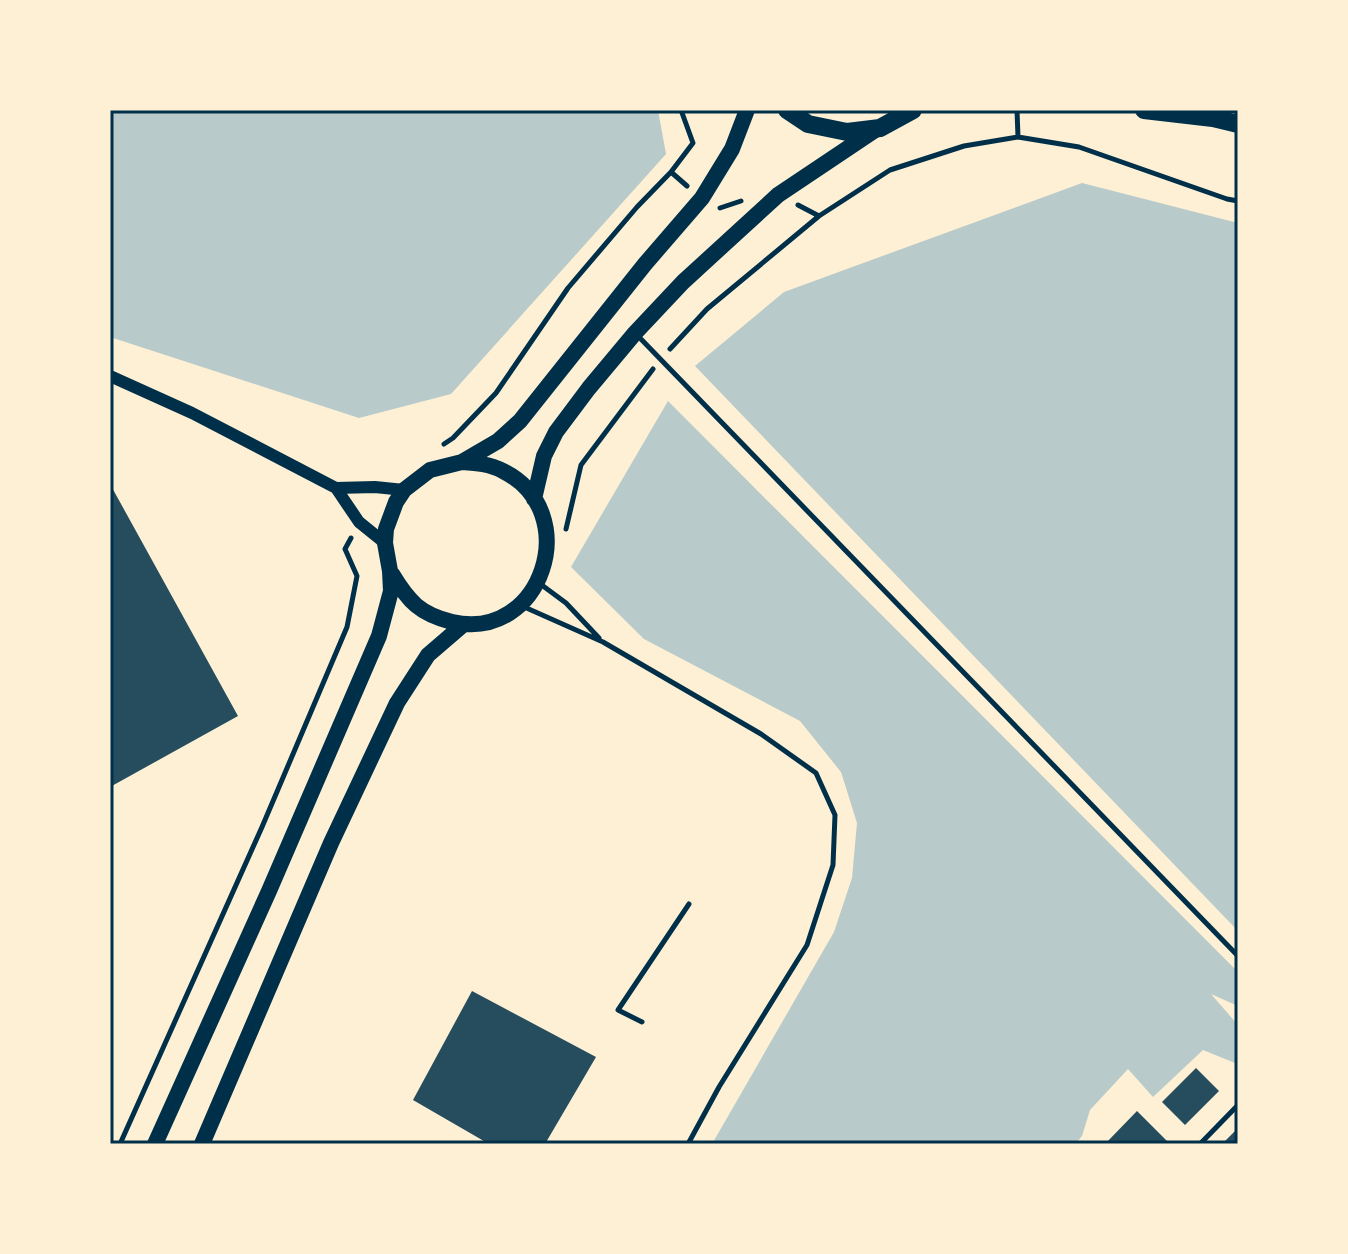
<svg xmlns="http://www.w3.org/2000/svg" width="1348" height="1254" viewBox="0 0 1348 1254" font-family="'Sofia Sans Condensed',sans-serif">
  <rect width="100%" height="100%" fill="#fdf0d5"/>
  <path fill="#b9caca" d="M110,110h548l8,44 -215,240 -92,24 -249,-81z
    M1082,183l156,40v708l-543,-565 89,-74z
    M668,401l570,571v34l-27,-12 27,31v34l-3,4 -32,-13 -50,47 -25,-28 -38,41 -8,26 -7,8h-363l122,-212 18,-54 5,-55 -16,-51 -41,-51 -156,-82 -73,-72z"/>
  <path fill="#264d5e" d="M110,484l128,232 -128,71z
    M472,991l124,66 -51,87h-56l-76,-44z
    M1196,1068l23,23 -34,34 -23,-23z
    M1137,1111l30,30 -3,3h-59z
    M1238,1128v16h-11l-3,-2z"/>
  <g fill="none" stroke-linecap="round" stroke-linejoin="round">
    <path stroke="#003049" stroke-width="5" d="M681,110l12,33 -22,29 16,14
      M1017,110l1,27
      M798,205l21,11
      M720,208l21,-7
      M670,349l37,-40 112,-93 71,-46 74,-24 54,-9 61,10 148,52 11,2
      M444,444l9,-6 43,-45 72,-105 69,-81 34,-35
      M566,529l15,-64 72,-96
      M120,1144l142,-317 85,-200 10,-51 -12,-27 6,-11"/>
    <path stroke="#003049" stroke-width="5" d="M638,336l600,620
      M539,583l27,20 33,35
      M522,606l81,36 158,92 55,39 19,42 -2,50 -26,80 -88,142 -31,57
      M642,1022l-24,-12 71,-106
      M1200,1144l38,-39"/>
    <path stroke="#003049" stroke-width="12" d="M110,376l82,37 144,75 23,34 26,21
      M336,488l39,-1 29,3"/>
    <path stroke="#003049" stroke-width="16" d="M534,499l10,-43 12,-24 33,-44 46,-55 48,-51 95,-87 100,-67
      M392,574c17,28 28,40 60,48 90,21 133,-110 51,-151 -13,-7 -27,-8 -41,-9
      M155,1144l114,-253 110,-255 12,-45 -1,-20 -5,-28 1,-14 10,-27 8,-12 26,-20 32,-8 36,-21 22,-20 125,-157 57,-66 30,-49 15,-39
      M202,1144l129,-301 66,-140 31,-48 36,-31"/>
    <path stroke="#003049" stroke-width="18" d="M787,110l21,14 39,8 33,-4 33,-18
      M1144,110l69,8 25,6"/>
  </g>
  <rect width="1348" height="1254" fill="none" stroke="#fdf0d5" stroke-width="224"/>
  <rect x="112" y="112" width="1124" height="1030" fill="none" stroke="#003049" stroke-width="3"/>
</svg>
